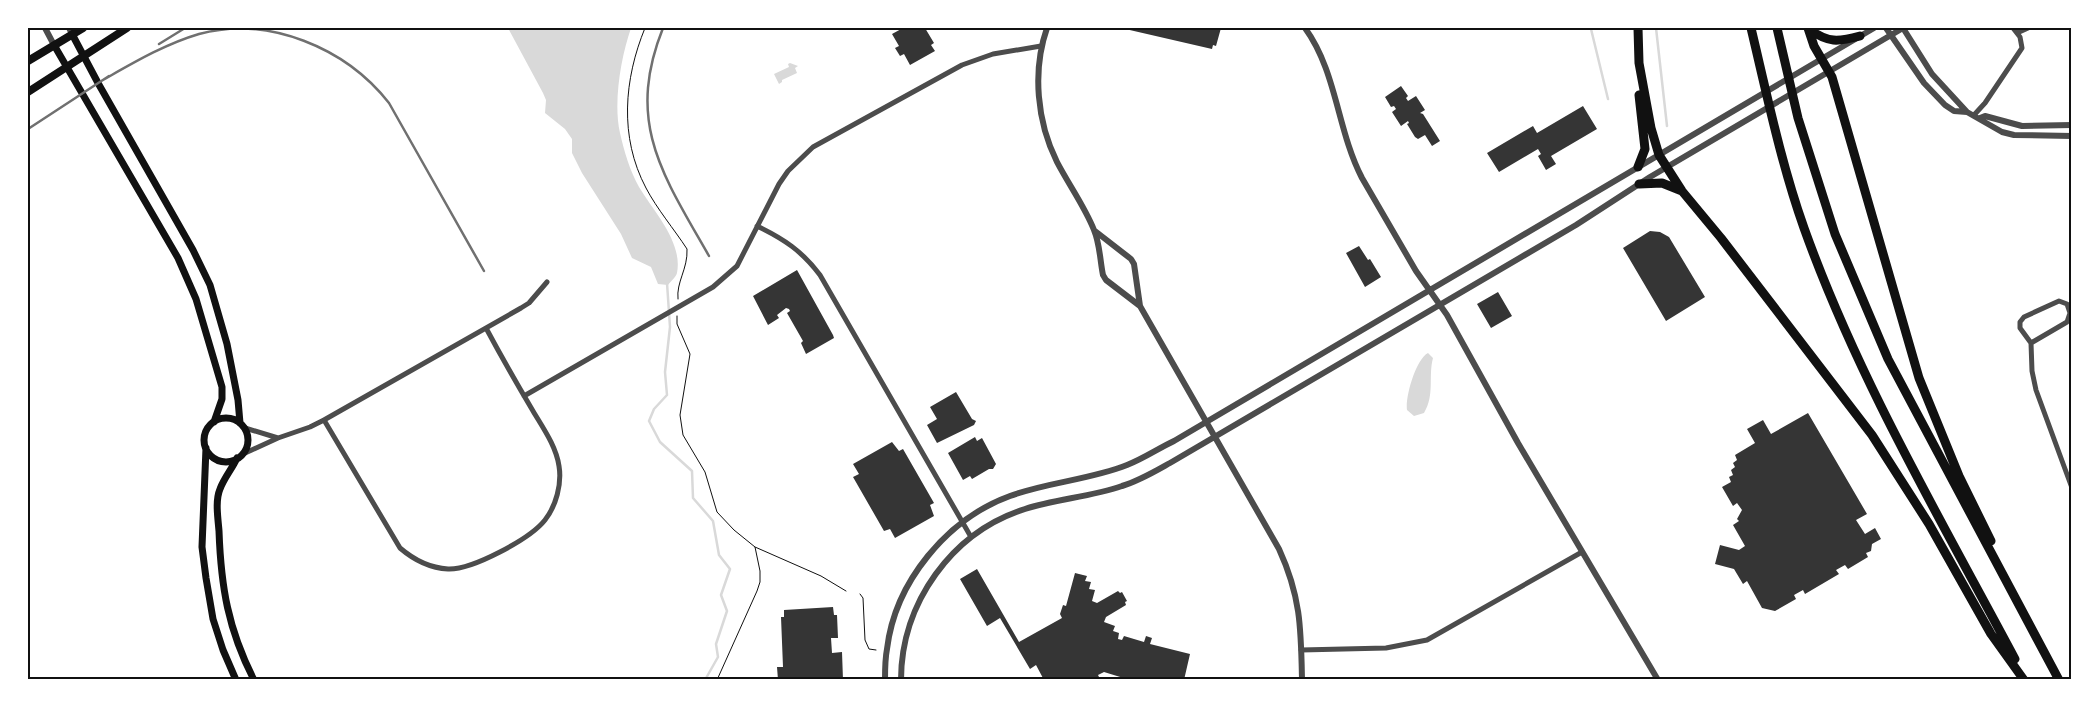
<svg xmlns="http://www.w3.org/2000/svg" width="2099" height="707" viewBox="0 0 2099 707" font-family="'Roboto Condensed',sans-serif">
  <rect width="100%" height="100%" fill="#fff"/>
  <path fill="#d9d9d9" d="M508,28h123c-10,29 -18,74 -11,105 4,18 10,38 19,54 15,25 44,55 38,86 -1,4 -6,8 -9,12l-10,-1 -7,-17 -19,-9 -11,-24 -39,-61 -10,-20v-14l-7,-10 -20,-16 1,-13 -3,-7z
    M790,63l8,3 -3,2 2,5 -15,7v2l-3,2 -5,-10 15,-7 -1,-3z
    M1428,353l5,5c-5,19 2,37 -9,55l-10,3 -7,-6c-2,-13 9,-51 21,-57z"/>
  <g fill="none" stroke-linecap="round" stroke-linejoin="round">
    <path stroke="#d9d9d9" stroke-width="2.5" d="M1588,28l3,1 17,70
      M1656,28l11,98
      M667,283l3,44 -5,45 2,23 -13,14 -5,12 11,21 32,29 1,27 20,23 6,34 11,14 -9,26 6,16 -11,33 2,13 -13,23"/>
  </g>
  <path fill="#353535" d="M903,28h22l9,15 -3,2 4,6 -25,14 -6,-11 -4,2 -5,-8 4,-2 -7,-12z
    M1121,28h100l-5,18 -3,-1 -1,4z
    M1401,86l7,10 -2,2 2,3 8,-5 9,14 -5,3 3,1 17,27 -8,5 -7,-11 -7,4 -3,-2 -8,-13 2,-1 -1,-2 -7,5 -9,-14 4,-3 -2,-3 -3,1 -6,-10z
    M1583,106l14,23 -46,27 5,8 -10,6 -8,-14 3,-2 -3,-5 -39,23 -12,-19 46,-27 4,7z
    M1650,231l10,1 9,5 36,60 -39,24 -43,-73z
    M1359,246l9,14 2,-1 11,18 -16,10 -19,-34z
    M797,270l36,65 1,3 -28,16 -5,-11 2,-2 -16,-28 3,-2 -1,-2 -3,-1 -9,7 2,3 -11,7 -15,-29z
    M1498,292l14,24 -21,12 -14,-24z
    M956,392l16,27 4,2 -2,4 -37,18 -10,-18 10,-6 -7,-12z
    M1808,413l59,101 -11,6 9,14 10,-6 6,11 -9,5 -1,7 -5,2 2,4 -20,12 -3,-4 -9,5 3,4 -34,20 -2,-4 -9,5 2,4 -21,12 -13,-3 -15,-27 -4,3 -9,-15 -19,-5 5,-19 19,5 6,-4 -12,-21 6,-4 -2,-2 5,-9 -5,-7 -4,3 -11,-19 9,-5 -2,-5 4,-2 -2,-5 4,-3 -2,-4 4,-3 -2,-5 20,-12 -8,-14 16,-9 8,14z
    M975,437l2,4 5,-3 14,26 -3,5h-4l-17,10 -2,-3 -7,4 -15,-27z
    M892,442l7,9 4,-2 31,54 -4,2 4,11 -39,22 -5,-9 -6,2 -31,-54 6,-3 -6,-10z
    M977,569l42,73 43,-24 -2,-4 3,-9 3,1 9,-33 12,3 -2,5 6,1 -2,7 6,1 -3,11 5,2 21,-12 2,2 2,-1 5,9 -2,1 1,3 -20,12 -2,5 11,4 -2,5 6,2 -1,6 4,1 2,-4 20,6 2,-6 6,2 -2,6 40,10 -6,26 -7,-2v2h-47l-26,-8 -6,3 2,4 -2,1h-54l-8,-15 -6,4 -30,-51 -13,8 -27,-47z
    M833,607l1,8h3l1,23h-7l1,15 10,-1 1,28h-65l-1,-13h6l-2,-50h3v-7z"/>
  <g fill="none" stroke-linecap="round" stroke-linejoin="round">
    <path stroke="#111" stroke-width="1" d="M645,28c-21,51 -26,109 1,160 11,21 28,41 41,61 1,20 -11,33 -9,50
      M677,316v8l13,30 -10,61 3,20 22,37 12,40 17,18 21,17 5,24v11l-3,9 -40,89
      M755,547l66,29 25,15
      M860,594l3,4 2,42 4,9 7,1"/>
    <path stroke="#4c4c4c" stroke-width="5" d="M2017,33l11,-5
      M1974,115l11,-12 37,-55 -2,-11 -7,-9
      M757,226c27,13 45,25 63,49l151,262
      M2031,343l36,-21 3,-9 -3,-9 -8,-3 -35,16 -4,5v6l11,15 1,28 4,19 36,98
      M524,396l189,-109 24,-21 42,-82 9,-13 25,-24 149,-82 31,-11 48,-8
      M324,420l76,128c14,12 30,20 48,21 24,1 82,-30 97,-49 11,-14 17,-36 14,-54 -3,-20 -16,-38 -26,-55 -16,-27 -32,-55 -47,-83
      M278,438l32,-11 14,-7 197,-112 8,-5 18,-21
      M243,454l35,-16 -33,-10
      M1301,650l85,-2 41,-8 155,-88"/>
    <path stroke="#4c4c4c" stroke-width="6" d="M45,28l9,17
      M69,28l3,6
      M1047,28c-15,43 -10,94 10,134 12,23 28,45 37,68 6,14 6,31 9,45l3,5 34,26
      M1305,28c32,44 32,102 57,150l54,93 31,44 71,128 140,237
      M1886,28l38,55 21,22 9,6 13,1 35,20 12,3 58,1
      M1903,28l29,46 35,38
      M1980,118l5,-2 37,10 50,-1
      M1095,231l36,28 3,5 6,42 139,243c22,48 22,80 23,131
      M885,680c0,-11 0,-21 2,-31 8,-67 60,-130 123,-153 38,-14 79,-16 117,-31 16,-6 32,-17 47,-24l700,-413
      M901,680c0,-77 51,-148 124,-171 31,-10 65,-12 97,-23 17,-5 32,-14 48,-23l406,-238 74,-48 253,-149"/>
    <path stroke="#111" stroke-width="7" d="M72,34l26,49 95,167 17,35 17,59 11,56 2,23
      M54,45l124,213 18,41 26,88v12l-8,23
      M204 440a22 22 0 1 1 44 0a22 22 0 1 1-44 0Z
      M206,448l-4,99 4,31 7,41 10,31 13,30
      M237,458c-5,11 -13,20 -17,31 -5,12 -2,29 -1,42 2,56 9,98 35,149"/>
    <path stroke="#111" stroke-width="8" d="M28,61l55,-33
      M28,92l99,-64"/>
    <path stroke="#111" stroke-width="9" d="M1638,28l1,35 12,65 8,27 23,36 39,47 151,197 57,89 62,110 33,46
      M1751,28c16,67 30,135 53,200 54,151 136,290 211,431
      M1777,28l21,90 37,116 53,125 171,321
      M1808,28l6,18 18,31 87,301 40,98 32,65
      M1809,29c19,14 29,13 51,7
      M1638,167l7,-18 -6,-54
      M1639,184l23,-1 20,8"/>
    <path stroke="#707070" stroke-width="2.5" d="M663,28c-38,95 0,147 46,228
      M159,44l26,-16
      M103,80c30,-17 62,-36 96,-46 69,-19 147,14 190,69l95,168
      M28,129l81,-53"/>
  </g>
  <rect width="2099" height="707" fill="none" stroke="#ffffff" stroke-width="58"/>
  <rect x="29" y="29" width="2041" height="649" fill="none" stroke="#111" stroke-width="2"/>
</svg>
